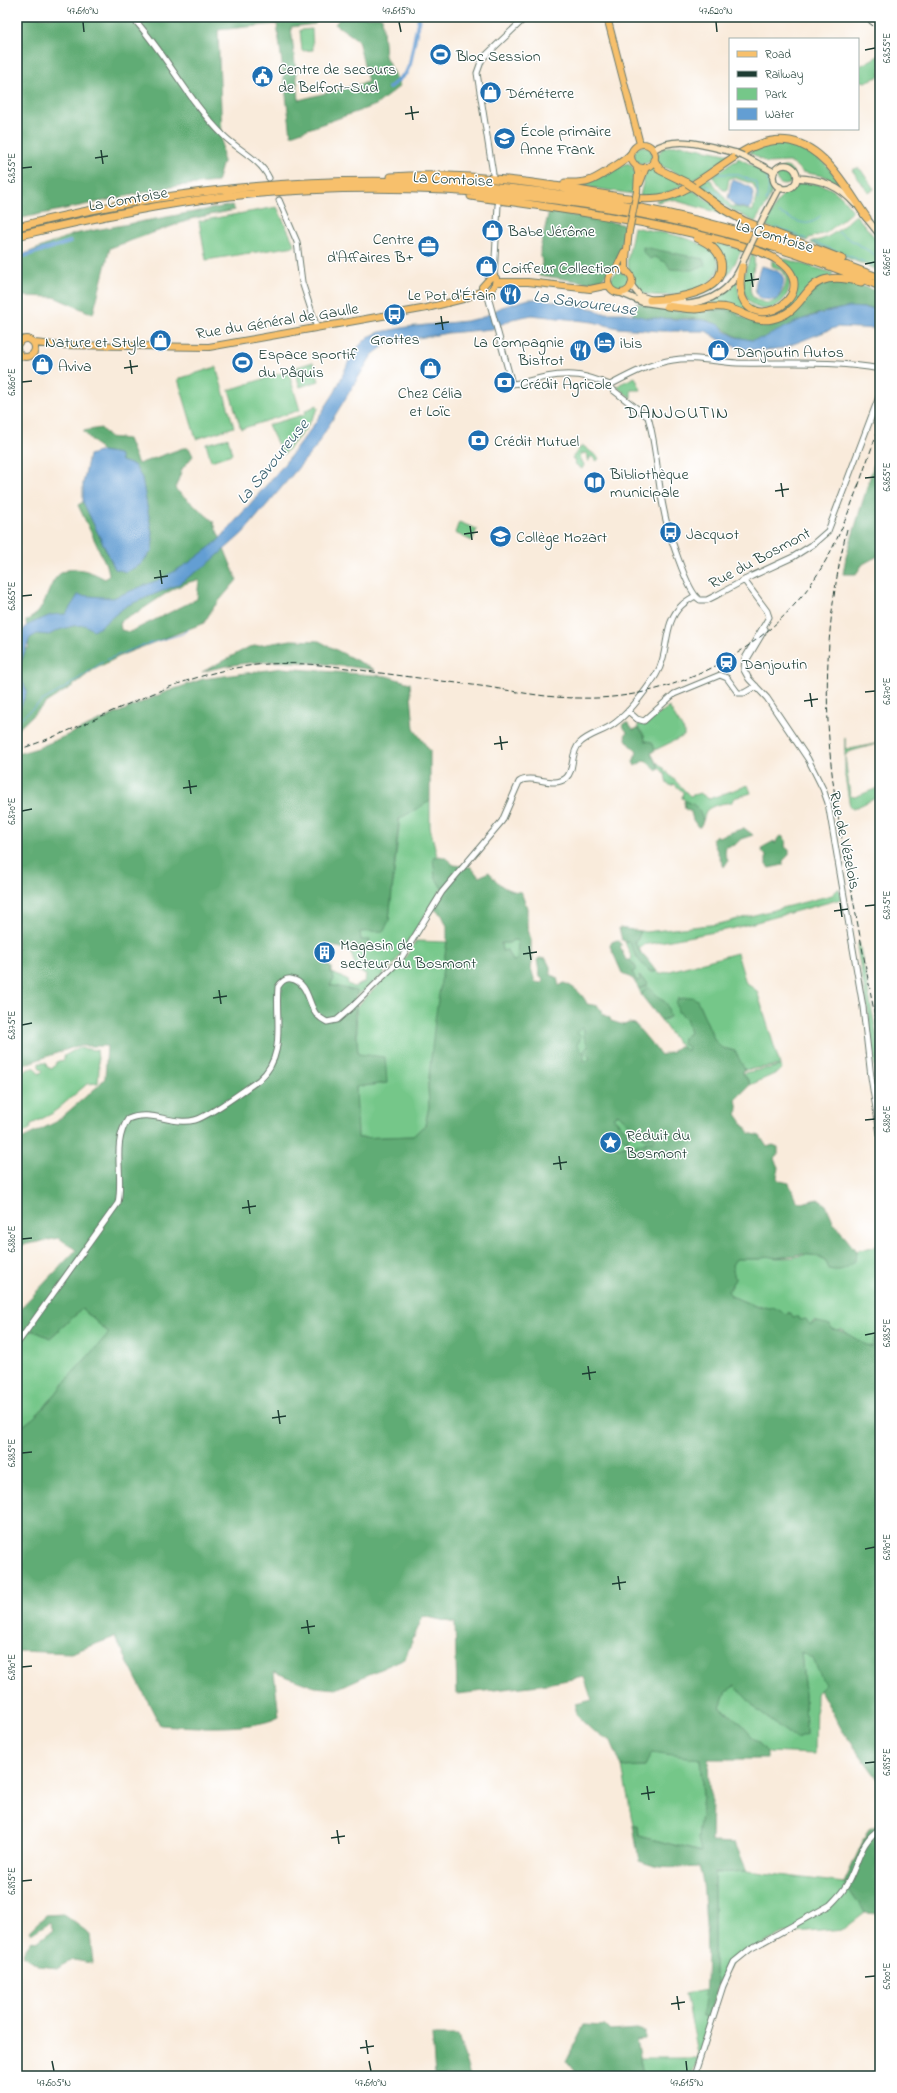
<svg xmlns="http://www.w3.org/2000/svg" width="897" height="2093" viewBox="0 0 897 2093" font-family="'Indie Flower',sans-serif">
  <rect width="100%" height="100%" fill="#fff"/>
  <filter id="ink" filterUnits="userSpaceOnUse"><feTurbulence type="fractalNoise" baseFrequency=".025" numOctaves="2"/><feDisplacementMap in="SourceGraphic" scale="8" xChannelSelector="R" yChannelSelector="G"/><feConvolveMatrix kernelMatrix="1 2 1 2 8 2 1 2 1" color-interpolation-filters="sRGB"/></filter>
  <filter id="wash" filterUnits="userSpaceOnUse"><feTurbulence type="fractalNoise" baseFrequency=".012" numOctaves="4" result="noise"/><feDisplacementMap in="SourceGraphic" scale="16" xChannelSelector="R" yChannelSelector="G"/><feGaussianBlur stdDeviation="0.9" result="paint"/><feColorMatrix in="noise" values="0 0 0 0 0 0 0 0 0 0 0 0 0 0 0 0 0 1.4 0 .05"/><feComposite in="paint" operator="in"/></filter>
  <g filter="url(#wash)">
    <rect width="100%" height="100%" fill="#f9ebdb"/>
    <path fill="#75c789" stroke="#4a825e" d="M312,29l1,21 -11,1 -2,-21z
      M880,55v21l-15,6 -7,-2v-13z
      M774,143l23,2 26,16 19,24 -19,-9 -21,-4 -7,-7 -6,-3 -22,1 -18,-11z
      M681,145l50,10 -39,26 -32,-16 -3,-5c1,-14 13,-14 24,-15z
      M634 155a9 9 0 1 1 18 0a9 9 0 1 1-18 0Z
      M738,158l30,15c13,16 -5,35 -13,49l-28,-15 -30,-23 12,-6 22,28 22,5 4,-18 -4,-9 -21,-7 -3,2 -2,11h-4l-11,-14 23,-15 1,1z
      M628,163c11,6 7,21 5,31l-54,-8z
      M653,166l3,3 28,16 -20,9 -24,2 6,-26z
      M776 176a9 9 0 1 1 18 0a9 9 0 1 1-18 0Z
      M857,168l4,2 13,19 -5,4 -17,-23z
      M802,183c27,0 36,8 51,28l-27,22 -17,5 -2,3 -41,-15c8,-18 15,-38 36,-43z
      M691,189l48,32 -20,-8 -49,-14 -13,3 -1,-2 31,-8z
      M277,207l18,39 -89,14 -7,-39z
      M856,215l24,29v27l-69,-28 1,-2c17,0 32,-16 44,-26z
      M634,227c25,6 58,8 79,25 3,2 4,6 5,10 5,31 -59,39 -78,30l-5,-6 -8,-24z
      M714,241l28,9c-17,32 -24,44 -61,49l37,-18 3,-27 -7,-9z
      M753,253c5,16 -7,28 -1,43 14,11 25,9 32,-7 3,-7 3,-11 -1,-18l-11,-5v-6c10,7 21,16 17,29 -11,37 -68,21 -36,-36z
      M782,258l51,15 -1,3 -49,37 -18,5 -70,-12 23,-8 20,-20 -1,5 3,15c7,5 16,13 23,16 4,1 9,0 13,-1 25,-8 22,-38 6,-53z
      M611 281a9 9 0 1 1 18 0a9 9 0 1 1-18 0Z
      M313,362l6,19 -19,6 -6,-19z
      M216,367l18,60 -38,12 -18,-60z
      M288,371l12,39 -59,19 -12,-39z
      M635,377l6,13h-10v8l-14,-11 3,-3z
      M317,405l1,4 -14,22 -21,24 -15,-30 38,-11 -1,-3z
      M228,438l4,16 -21,7 -5,-17z
      M582,445l17,13 -2,3 -6,-5 -3,6 -1,-9 -6,1 -1,3 4,8 -2,4 -8,-6 1,-2 -3,-3z
      M459,522l18,7 -5,12 -17,-8z
      M669,707l15,24v5l-29,14 -3,-8 -7,-1 -1,-6 -6,-7v-4l6,1z
      M845,738v12l35,-7 -32,9 -3,4 5,40 5,1 25,-10v9l-27,13 -3,-2 -5,-31z
      M657,762l33,34 10,-3 9,6 39,-14 3,8 -17,5 -3,5c-6,-1 -21,3 -25,8 -1,3 -2,7 -3,10l-3,-10 -18,-13 1,-6 -9,-8 -2,2 -5,-2 -2,-10 -6,-6z
      M430,801v26l7,29 -4,1 9,31 -48,76 -3,3 -8,2 2,4 -29,24v-6l-26,-6 4,-6 -3,-6 16,6 1,5 6,3 11,-5 1,-8 -9,-3h-7l5,-7 -5,-13h9l2,-11 -1,-8 29,-12 11,-102z
      M839,888l2,11 -110,30 -88,16 -4,3 3,7 -8,-14 3,-1 4,-9 4,1 74,-8 113,-29z
      M513,940l5,1v19l-6,1 -5,-11 -5,1 -1,-8h8z
      M416,941l31,1 -19,144 1,21 -4,18 -12,11 -55,2 -2,-51 31,-4 -29,-29 -2,-47 47,-46z
      M625,942l6,1 3,10 16,19h5l1,-2 3,4 78,-21 9,30 11,8 23,74 -35,5 -13,-20 -10,-2 -7,-7 -18,-41 -9,-2 -10,1 3,13 5,6 4,15 -7,5 -1,5 6,4 -1,4c-10,-7 -19,-21 -26,-31l6,-1v-15l-10,-9 -14,-4 -1,5 -3,-7 5,-1 -5,-11 1,3 -3,1 -5,-9 4,-5 -6,-7 2,-2z
      M859,942l21,111v61l-12,-104 -11,-62z
      M581,1028l3,1c1,11 9,23 4,32h-4l-7,-17 2,-2 -2,-9z
      M78,1048l19,2 2,19 -1,14 -11,1 -34,29 -23,12 1,3 -14,9v-63l17,-7 5,7 4,-3 -4,-4v-4h7l1,4 5,2 6,-8 6,-1v-4z
      M781,1066l1,3 -3,3 -29,13 -1,-4 -6,-8z
      M618,1114l21,19 17,5 -2,3h-9l1,2h-6l-5,4 -12,-1 -5,2 -4,-2v-7l5,-6 2,2 4,-5 -12,-13z
      M880,1245v85l-1,6 -6,11 -13,-4 -18,-13 -11,-1 -17,-8 -4,4 -17,-8 -4,-5 -3,2 -27,-9 -4,1 -24,-10 -3,-5 7,-12 -3,-14 3,-6h26l5,-3c6,1 14,2 20,2 18,-1 22,-9 40,4l30,-8v-3z
      M82,1309l27,24c-13,15 -27,29 -40,44 -15,18 -30,41 -52,52v-88c12,-15 17,-10 33,-3z
      M801,1652l13,7 12,26 -10,9 -1,60 -48,-2 -35,-37 -12,-7 6,-17 9,-6 23,26 38,28 10,-4 -1,-40z
      M652,1751l48,8 3,38 -4,43 3,12 -63,-16 -1,-9 -5,-1 -11,-59 23,-1z
      M747,1871l97,12 21,30 -21,16 -61,5 -50,25 -15,27 -4,-11v-102z
      M706,1990l-3,26 7,1 -12,42 -7,17h-48l-3,-18h58l-13,-64z"/>
    <path fill="#60ac75" stroke="#407454" fill-rule="evenodd" d="M17,17h303l-5,7 -24,3 8,73 69,-18 -10,-42 -23,-16 6,-7h41l3,39 15,30 -24,19 -85,30 -14,-111 -59,6 5,132 -6,20 -41,4 -159,33z
      M232,205l3,5 -40,8 -85,30 -17,66 -39,-17 -37,-1v-39l57,-23z
      M549,211l78,14 -11,40 -16,16 -10,2 -52,-8 4,-12 -2,-14z
      M643,247l60,12 2,6 -13,5 -22,-1 -3,-6 -12,-6 -5,2 -7,-7z
      M836,281l17,2 27,9v17c-27,-4 -56,0 -81,12 -12,6 -25,14 -39,18 -25,6 -34,-15 -55,-19 -25,-5 -49,2 -73,-5l4,-12 43,8 48,-1 27,12 14,1 49,-36 8,-5z
      M101,428l8,9 19,2 10,25 45,-16h6l4,8 -11,13 -7,20 38,32 24,59 -24,28 -9,15 -80,31 -31,16 -22,17 -24,15 -30,28v-87l12,6 -3,-28c4,-3 10,-6 13,-10 6,-8 9,-20 14,-29 12,-21 36,-12 52,-3l4,-4 -1,-6 -30,-64 5,-3 32,67 11,2 14,-6 12,-14 1,-12 -11,-61 -8,-13 -13,-3 -2,-8 -17,-3 -19,-20zM199,580l-2,19 -67,33 -9,-2 -1,-7c6,-7 13,-8 21,-13 18,-11 36,-27 58,-30z
      M880,444v111l-17,9 -7,10h-13l3,-17z
      M291,640l28,1 56,29c-59,-8 -116,-15 -173,2l47,-25z
      M282,668l104,8 24,7 4,46 16,22v50l-31,18 -10,101 -5,11 -24,1 1,8h9l-1,5c-17,10 -21,3 -39,1l-2,20 3,1v6l3,6 -4,6 27,6 -2,23 3,40 27,3 2,26 -31,4 2,51 55,-2 12,-11 4,-18 -1,-21 7,-66 12,-78v-16l-5,-11 -8,-6 10,-17 -9,-15 -2,-20c12,-3 14,3 21,8l17,2 8,10 10,-5c10,13 16,19 32,20l6,16v18l4,14v15l2,3 -2,10 4,14 7,1 2,-2 -4,-4 -3,-17 2,-2 7,1 4,8v7l7,4 2,8 5,-3c9,3 20,12 23,21l11,2 6,9 6,3 1,3 13,4 5,-2 6,1 26,31 12,-3v-2l7,-4 7,5 1,-4 -6,-4 1,-5 7,-5 -4,-15 -3,-2 -2,-3 -3,-1 -2,-9 2,-4 14,-2 5,3 18,41 7,7 13,3 10,19 -3,1c1,6 7,8 8,14l-14,14 2,11 -2,4 13,19 11,3 7,11 6,-2 5,2v9l-4,3 4,8 -1,11 3,3 9,2 7,17 5,3 17,-4 8,6 8,18 22,28 -1,10c-9,8 -15,11 -26,8l-3,-7 -8,-6 -16,-2 -25,4 -11,-2 -5,3h-25l-4,6 3,14 -7,12 3,5 24,10c7,-1 12,4 18,1l13,7 5,-1 2,4h6l1,3 6,-1 4,6c6,-5 12,-2 19,0l2,4c16,1 26,13 41,18l3,-9 4,-2 1,-6v102l-3,-1 -1,2 4,3 -2,7 2,2v274l-4,-1 4,9v55l-38,-52 -22,-40 5,-5 -12,-26 -12,-7 4,43 1,40 -10,4 -38,-28 -23,-25 -9,5 -6,17 12,7 35,37v7h-59l1,28 3,10 -1,45 24,1 12,28 -33,2v102l4,11 -8,31 -7,-1c4,-35 5,-70 2,-105 -1,-15 -1,-30 -6,-45 -27,1 -33,5 -60,-5l-6,-35h5l1,10 62,16 -3,-14 5,-41 -3,-38 -48,-7 -7,14 -23,1 -11,-26 -17,-9 -18,-17v-11l16,-4 -8,-23 -44,8 -83,9 -2,-71 -32,-7 -18,42 -69,31 -22,-2 -40,-15 5,45c-25,14 -89,10 -119,8l-45,-88 -44,16 -54,-2v-222c22,-11 37,-34 52,-52 13,-15 27,-29 40,-44l-27,-24 -32,29 -18,-8 -8,2 -7,-10v-10l59,-62 -17,-12 -42,8v-105l39,-19 42,-36 7,-8 2,-32h-30l-60,21v-313l21,-6 125,-55 40,-14zM513,940l5,1 -1,19 -5,1 -5,-11 -5,1 -1,-8h8zM581,1028l3,1v8l4,9 -5,6 7,5 -2,4h-4v-6l-7,-11 2,-2 2,-6 -4,-3zM618,1114l26,24h12l-3,3h-8l1,3 -8,-1 -3,4 -12,-1 -5,2 -4,-2v-7h4l1,-6 6,7h3l1,-5c-3,-7 -12,-11 -16,-18z
      M624,723h4l5,7 5,-2 6,7 1,6 7,1 3,8 -4,3 8,15 -2,3 -12,-11 -10,6 -2,-4 4,-10 -10,-11 -2,-5 2,-4 -5,-7z
      M684,801l9,3 7,7 3,10 -3,6h-2l-5,-7 -2,-8 -6,-3z
      M744,828l9,7 -12,4 -6,6 -9,2 -1,7 3,7 -4,6 -12,-28 4,-4 2,2z
      M782,836l4,4 -1,7 4,3v5l-6,6v4l-14,3 -3,-3v-9l-4,-5 1,-4 11,-6 1,3 3,-6z
      M619,928l22,3 -4,9 -3,1 8,14 3,1 11,14 -1,2c-9,1 -23,-20 -25,-29l-8,-3z
      M617,940l3,2 2,2 -2,3 6,13h4l6,7v3l-4,2 5,9 3,-1 -1,-4 8,6 1,3 -9,4 -6,-10 -11,-6 -12,-27 2,-4z
      M648,987l19,17 3,13 -9,3 -19,-24 1,-5z
      M880,1824v90l-15,-1 -21,-30 24,-53z
      M63,1914l27,20 3,29 -20,-3 -15,8 -20,-2 -16,-11 10,-15 5,2 16,-12 -3,-8 -19,12 -2,-3 17,-16z
      M584,2025l21,1 5,5 27,-2 9,3v7l-10,1 7,36h-65l-12,-15z
      M432,2035h26l12,41h-35z"/>
    <path fill="#639ed3" stroke="#416e84" d="M732,180c20,7 25,7 18,29l-15,-3 -7,-8z
      M761,266c11,3 26,5 22,20 -2,6 -3,10 -7,14 -29,1 -21,-16 -15,-34z
      M529,299h13l52,10 8,4h24l21,5 57,2 16,5 5,6 11,6 16,3 11,-2 37,-18 26,-8 23,-5 31,2v20l-43,-2 -54,21 -16,2 -25,-1 -19,-7 -17,-11h-45l-43,-3 -25,-6 -61,-7 -20,4 -20,10 -44,4 -60,10 -16,12 -57,93 -72,85 -35,31 -31,21 -51,21 -27,22 -6,2 -8,-5 -12,1 -14,4 -10,5 -12,-1 -7,4 -10,27 -1,8 8,18 -10,26v-75l3,-7 6,-9 6,-3 19,-8 15,-1 12,-19 35,3 50,-20 27,-16 28,-21 64,-74 29,-38 24,-37 18,-40 15,-15 12,-5 27,-5 59,-6 15,-3 21,-11z
      M102,451l17,3 2,7 13,4 8,13 11,61 -1,12 -12,14 -14,7 -11,-3 -32,-67v-18l6,-29z"/>
    <g fill="none" stroke-linecap="round" stroke-linejoin="round">
      <path stroke="#639ed3" stroke-width="1" d="M755,167c15,6 16,20 11,34
        M717,174h19l21,9 1,17
        M705,184l16,12
        M779,213c15,6 29,18 41,3
        M776,227l30,12
        M838,232l42,26
        M813,242l59,23
        M17,721l25,-20 23,-13 41,-28 35,-14 41,-12 7,-5"/>
      <path stroke="#639ed3" stroke-width="4" d="M389,88l17,-15 4,-9 9,-47
        M17,258l53,-16"/>
    </g>
  </g>
  <g filter="url(#ink)">
    <g fill="none" stroke-linecap="round" stroke-linejoin="round">
      <defs>
        <path id="tertiary" d="M132,17c34,36 56,84 92,119 14,14 36,23 45,42
          M493,174l-16,-101 5,-14 44,-42
          M279,200l18,42 5,40 15,46
          M494,276l4,-71
          M487,293l25,91c12,-1 22,-5 34,-7 26,-5 40,-2 64,8l3,5 35,27c9,30 9,63 16,94 3,16 23,82 36,89h7l10,-5 35,-19 41,-19 19,-12 16,-14 52,-137
          M610,385c19,-10 41,-22 63,-25 21,-4 42,2 64,3 47,1 96,-3 143,6
          M744,580l23,31 2,6 -24,41 -1,12 5,9 18,19 41,61 15,30 5,14 35,204 8,70 9,57
          M746,661l19,-32
          M628,711l9,8 7,2 30,-27 46,-19 7,3 11,15h6l12,-7
          M17,1344l101,-141c6,-28 -7,-59 10,-84 23,-10 45,7 67,1 15,-4 49,-30 64,-40 28,-24 16,-60 19,-93 3,-5 8,-9 13,-8 17,3 17,24 25,35 3,3 7,6 11,8l10,-2 15,-13 48,-47 42,-68 60,-71 17,-39c13,-9 34,7 47,-4 9,-8 4,-24 13,-34 9,-10 25,-12 36,-21 14,-10 31,-33 41,-48 14,-22 6,-52 26,-70 4,-4 8,-6 13,-9
          M694,2076l29,-90 11,-24 16,-13 80,-44c5,-5 10,-10 14,-16 14,-20 14,-47 36,-60"/>
        <path id="secondary" d="M653,150c24,-16 57,-3 83,3
          M743,156l31,16
          M773 177a12 12 0 1 1 24 0a12 12 0 1 1-24 0Z
          M797,178c25,1 42,8 58,26
          M864,215l16,20
          M764,217l16,-30
          M631,285l9,11 13,4
          M621,293l21,9 28,4
          M661,301l22,1
          M679,305c34,-2 56,-16 66,-49"/>
        <path id="primary" d="M607,17l33,127
          M631 156a12 12 0 1 1 24 0a12 12 0 1 1-24 0Z
          M636,165l2,8 -1,18
          M640,183l6,-16
          M608 281a12 12 0 1 1 24 0a12 12 0 1 1-24 0Z
          M615,271l9,-19
          M626,272v-14l3,-27
          M494,276l2,2 -1,6 -5,8 -6,1 -2,-6 8,-9z
          M496,282h32l62,7 19,-4
          M17 348a9 9 0 1 1 18 0a9 9 0 1 1-18 0Z
          M34,343l21,2 154,2 218,-39 36,-9 19,-8"/>
        <path id="motorway" d="M654,160l6,10 27,13
          M391,177c54,-4 109,1 163,9 32,4 73,16 105,12 46,-6 82,-65 131,-57 37,7 57,49 77,77
          M565,183c26,1 28,-3 49,-16 6,-4 12,-7 17,-13
          M693,187l30,22 21,12 98,38
          M471,196c84,12 170,23 252,45 17,5 39,9 54,19 58,38 -52,91 -35,7
          M17,227c293,-74 580,-59 863,51
          M17,236c70,-17 141,-32 213,-40 212,-23 453,6 650,90
          M650,300c22,-1 78,-6 71,-39 -3,-12 -13,-18 -24,-23
          M667,306c9,1 19,3 28,3 11,-1 22,-4 33,-1 16,4 27,15 44,11 42,-9 25,-54 89,-37"/>
      </defs>
      <use href="#tertiary" stroke="#6b7a6e" stroke-width="7"/>
      <use href="#secondary" stroke="#6b7a6e" stroke-width="8"/>
      <use href="#primary" stroke="#6b7a6e" stroke-width="8"/>
      <use href="#motorway" stroke="#6b7a6e" stroke-width="9"/>
      <use href="#tertiary" stroke="#fff" stroke-width="5"/>
      <use href="#secondary" stroke="#fce6c4" stroke-width="5.5"/>
      <use href="#primary" stroke="#f7c06c" stroke-width="6"/>
      <use href="#motorway" stroke="#f7c06c" stroke-width="7"/>
      <path stroke="#1f3d34" stroke-width="1" stroke-dasharray="6 3" stroke-linecap="butt" d="M861,17l19,14
        M858,487l22,-63
        M847,529c-17,69 -23,140 -18,210 3,49 12,96 21,144 10,53 20,107 30,160
        M17,750c85,-27 159,-80 250,-86 36,-2 71,2 106,8 38,5 76,10 115,15 30,5 60,11 91,11 56,2 113,-15 160,-46 67,-44 95,-96 120,-169"/>
      <defs>
        <path id="secondary-bridge" d="M736,153l7,3
          M745,256l19,-39"/>
        <path id="primary-bridge" d="M629,231l8,-40"/>
        <path id="motorway-bridge" d="M687,183l6,4"/>
      </defs>
      <use href="#secondary-bridge" stroke="#6b7a6e" stroke-width="8" stroke-linecap="butt"/>
      <use href="#primary-bridge" stroke="#6b7a6e" stroke-width="8" stroke-linecap="butt"/>
      <use href="#motorway-bridge" stroke="#6b7a6e" stroke-width="9" stroke-linecap="butt"/>
      <use href="#secondary-bridge" stroke="#fce6c4" stroke-width="5.5"/>
      <use href="#primary-bridge" stroke="#f7c06c" stroke-width="6"/>
      <use href="#motorway-bridge" stroke="#f7c06c" stroke-width="7"/>
    </g>
  </g>
  <path fill="none" stroke="#1f3d34" stroke-width="1.5" d="M83,22l1,10M399,22l2,10M716,22l1,10M865,50l10,-2M411,106l2,14M405,114l14,-2M101,150l2,14M95,158l13,-2M22,168l10,-1M865,264l10,-2M751,273l2,14M745,281l14,-2M441,316l2,14M435,324l14,-2M130,360l2,14M124,368l14,-2M22,382l10,-1M865,478l10,-1M781,483l2,14M775,491l14,-2M470,526l2,14M464,534l14,-2M160,570l2,14M154,578l14,-2M22,596l10,-1M865,692l10,-1M810,693l2,14M804,701l14,-2M500,736l2,14M494,744l14,-2M189,780l2,14M183,788l14,-2M22,811l10,-2M840,903l2,14M865,906l10,-1M834,911l14,-2M529,946l2,14M523,954l14,-2M219,990l2,14M213,998l14,-2M22,1025l10,-2M865,1120l10,-1M559,1156l2,14M553,1164l14,-2M248,1200l2,14M242,1208l14,-2M22,1239l10,-1M865,1335l10,-2M588,1366l2,14M582,1374l14,-2M278,1410l2,14M272,1418l14,-2M22,1453l10,-1M865,1549l10,-2M618,1576l2,14M612,1584l14,-2M307,1620l2,14M301,1628l14,-2M22,1667l10,-1M865,1763l10,-1M647,1786l2,14M641,1794l14,-2M337,1830l2,14M331,1838l14,-2M22,1881l10,-1M865,1977l10,-1M677,1996l2,14M671,2004l14,-2M366,2040l2,14M360,2048l14,-2M52,2061l2,10M369,2061l2,10M686,2061l1,10"/>
  <defs>
    <symbol id="stadium-disc" viewBox="-11 -11 22 22"><circle r="9.5" fill="#1f6fb2" stroke="#fff"/><path d="M0-5a6.5 5 0 1 0 0 10a6.5 5 0 1 0 0-10ZM-3.5-1.8h7v3.6h-7Z" fill="#fff"/></symbol>
    <symbol id="civic-disc" viewBox="-11 -11 22 22"><circle r="9.5" fill="#1f6fb2" stroke="#fff"/><path d="M-.6-6.5H3V-4.5H.6V-3L4-1V1h2V6H-6V1h2V-1L-.6-3ZM-1.2 2.5V6h2.4V2.5Z" fill="#fff"/></symbol>
    <symbol id="shop-disc" viewBox="-11 -11 22 22"><circle r="9.5" fill="#1f6fb2" stroke="#fff"/><path d="M-5-2.5h2.3a2.7 3.5 0 0 1 5.4 0H5L5.5 6h-11ZM-1.5-2.5h3a1.5 2.3 0 0 0-3 0Z" fill="#fff"/></symbol>
    <symbol id="school-disc" viewBox="-11 -11 22 22"><circle r="9.5" fill="#1f6fb2" stroke="#fff"/><path d="M0-5L7-2L0 1L-7-2ZM-4 1L0 2.5L4 1V4Q0 6-4 4Z" fill="#fff"/></symbol>
    <symbol id="office-disc" viewBox="-11 -11 22 22"><circle r="9.5" fill="#1f6fb2" stroke="#fff"/><path d="M-6-3h4V-5.5h4V-3h4V5H-6ZM-1-4.5V-3h2v-1.5ZM-6 0V1H6V0Z" fill="#fff"/></symbol>
    <symbol id="restaurant-disc" viewBox="-11 -11 22 22"><circle r="9.5" fill="#1f6fb2" stroke="#fff"/><path d="M-5-6h1v4h1v-4h1v4h1v-4h1v5L-1.5 .5V6h-2V.5L-5-1ZM5-6V6H3V1.5H1.5Q1.5-4 5-6Z" fill="#fff"/></symbol>
    <symbol id="bus-disc" viewBox="-11 -11 22 22"><circle r="9.5" fill="#1f6fb2" stroke="#fff"/><path d="M-5-6H5V4H4V6H2V4H-2V6H-4V4H-5ZM-3.5-4V0h7V-4ZM-3.5 1.2v1.5H-2V1.2ZM2 1.2v1.5H3.5V1.2Z" fill="#fff"/></symbol>
    <symbol id="hotel-disc" viewBox="-11 -11 22 22"><circle r="9.5" fill="#1f6fb2" stroke="#fff"/><path d="M-6-4.5h1.5V1H6V5H4.5V3h-9V5H-6ZM-4 0a1.8 1.8 0 1 1 3.6 0ZM.5 0V-2.5h3Q6-2.5 6 0Z" fill="#fff"/></symbol>
    <symbol id="bank-disc" viewBox="-11 -11 22 22"><circle r="9.5" fill="#1f6fb2" stroke="#fff"/><path d="M-6-4H6V4H-6ZM0-2.3a2.3 2.3 0 1 0 0 4.6a2.3 2.3 0 1 0 0-4.6Z" fill="#fff"/></symbol>
    <symbol id="library-disc" viewBox="-11 -11 22 22"><circle r="9.5" fill="#1f6fb2" stroke="#fff"/><path d="M-6-4Q-3-5.5-.7-3.5V5Q-3 3-6 4ZM6-4Q3-5.5 .7-3.5V5Q3 3 6 4Z" fill="#fff"/></symbol>
    <symbol id="station-disc" viewBox="-11 -11 22 22"><circle r="9.5" fill="#1f6fb2" stroke="#fff"/><path d="M-3-6H3Q5-6 5-4V2Q5 4 3 4L4.5 6H3L1.5 4h-3L-3 6H-4.5L-3 4Q-5 4-5 2V-4Q-5-6-3-6ZM-3.5-4v3h7v-3ZM-3.5 1v1.5H-2V1ZM2 1v1.5H3.5V1Z" fill="#fff"/></symbol>
    <symbol id="building-disc" viewBox="-11 -11 22 22"><circle r="9.5" fill="#1f6fb2" stroke="#fff"/><path d="M-4-6H4V6H1V3H-1V6H-4ZM-2.5-4.3h1.7v1.8h-1.7ZM.8-4.3h1.7v1.8H.8ZM-2.5-1h1.7V.8h-1.7ZM.8-1h1.7V.8H.8Z" fill="#fff"/></symbol>
    <symbol id="sight-disc" viewBox="-11 -11 22 22"><circle r="9.5" fill="#1f6fb2" stroke="#fff"/><path d="M0-6L1.8-2.2L6-1.7L2.9 1.2L3.7 5.4L0 3.3L-3.7 5.4L-2.9 1.2L-6-1.7L-1.8-2.2Z" fill="#fff"/></symbol>
  </defs>
  <g fill-rule="evenodd">
    <use href="#stadium-disc" x="428" y="42" width="25" height="25"/>
    <use href="#civic-disc" x="250" y="64" width="25" height="25"/>
    <use href="#shop-disc" x="478" y="80" width="25" height="25"/>
    <use href="#school-disc" x="492" y="126" width="25" height="25"/>
    <use href="#shop-disc" x="480" y="218" width="25" height="25"/>
    <use href="#office-disc" x="416" y="234" width="25" height="25"/>
    <use href="#shop-disc" x="474" y="254" width="25" height="25"/>
    <use href="#restaurant-disc" x="498" y="282" width="25" height="25"/>
    <use href="#bus-disc" x="382" y="302" width="25" height="25"/>
    <use href="#shop-disc" x="148" y="328" width="25" height="25"/>
    <use href="#hotel-disc" x="592" y="330" width="25" height="25"/>
    <use href="#restaurant-disc" x="568" y="338" width="25" height="25"/>
    <use href="#shop-disc" x="706" y="338" width="25" height="25"/>
    <use href="#stadium-disc" x="230" y="350" width="25" height="25"/>
    <use href="#shop-disc" x="30" y="352" width="25" height="25"/>
    <use href="#shop-disc" x="418" y="356" width="25" height="25"/>
    <use href="#bank-disc" x="492" y="370" width="25" height="25"/>
    <use href="#bank-disc" x="466" y="428" width="25" height="25"/>
    <use href="#library-disc" x="582" y="470" width="25" height="25"/>
    <use href="#bus-disc" x="658" y="520" width="25" height="25"/>
    <use href="#school-disc" x="488" y="524" width="25" height="25"/>
    <use href="#station-disc" x="714" y="650" width="25" height="25"/>
    <use href="#building-disc" x="312" y="940" width="25" height="25"/>
    <use href="#sight-disc" x="598" y="1130" width="25" height="25"/>
  </g>
  <g text-anchor="middle" stroke-width="3" stroke-linejoin="round" paint-order="stroke">
    <g font-size="16" fill="#1f3d34" stroke="#fff" text-anchor="start">
      <text x="456" y="61">Bloc Session</text>
      <text x="278" y="74">Centre de secours<tspan x="278" dy="18">de Belfort-Sud</tspan></text>
      <text x="506" y="98">Déméterre</text>
      <text x="520" y="136">École primaire<tspan x="520" dy="18">Anne Frank</tspan></text>
      <text x="508" y="236">Babe Jérôme</text>
      <text x="414" y="244" text-anchor="end">Centre<tspan x="414" dy="18">d'Affaires B+</tspan></text>
      <text x="502" y="273">Coiffeur Collection</text>
      <text x="496" y="300" text-anchor="end">Le Pot d'Étain</text>
      <text x="395" y="344" text-anchor="middle">Grottes</text>
      <text x="146" y="347" text-anchor="end">Nature et Style</text>
      <text x="564" y="347" text-anchor="end">La Compagnie<tspan x="564" dy="18">Bistrot</tspan></text>
      <text x="620" y="348">ibis</text>
      <text x="734" y="357">Danjoutin Autos</text>
      <text x="258" y="359">Espace sportif<tspan x="258" dy="18">du Pâquis</tspan></text>
      <text x="58" y="371">Aviva</text>
      <text x="520" y="389">Crédit Agricole</text>
      <text x="430" y="398" text-anchor="middle">Chez Célia<tspan x="430" dy="18">et Loïc</tspan></text>
      <text x="494" y="446">Crédit Mutuel</text>
      <text x="610" y="479">Bibliothèque<tspan x="610" dy="18">municipale</tspan></text>
      <text x="686" y="539">Jacquot</text>
      <text x="516" y="542">Collège Mozart</text>
      <text x="742" y="669">Danjoutin</text>
      <text x="340" y="950">Magasin de<tspan x="340" dy="18">secteur du Bosmont</tspan></text>
      <text x="626" y="1140">Réduit du<tspan x="626" dy="18">Bosmont</tspan></text>
    </g>
    <g font-size="16" fill="#1f3d34" stroke="#fff">
      <text transform="translate(453 178) rotate(3)" y="6">La Comtoise</text>
      <text transform="translate(128 198) rotate(-10)" y="6">La Comtoise</text>
      <text transform="translate(775 235) rotate(17)" y="6">La Comtoise</text>
      <text transform="translate(277 320) rotate(-9)" y="6">Rue du Général de Gaulle</text>
      <text transform="translate(759 557) rotate(-28)" y="6">Rue du Bosmont</text>
      <text transform="translate(846 840) rotate(78)" y="6">Rue de Vézelois</text>
    </g>
    <g font-size="17" font-style="italic" fill="#375f6c" stroke="#fff">
      <text transform="translate(585 302) rotate(8)" y="6">La Savoureuse</text>
      <text transform="translate(272 461) rotate(-51)" y="6">La Savoureuse</text>
    </g>
    <g font-size="18" letter-spacing="1" fill="#1f3d34" stroke="#fff">
      <text x="677" y="418">DANJOUTIN</text>
    </g>
  </g>
  <rect width="897" height="2093" fill="none" stroke="#fff" stroke-width="44"/>
  <rect x="729" y="38" width="130" height="92" fill="#ffffff" stroke="#a5b1ae"/>
  <rect x="737" y="51" width="20" height="6" fill="#f7c06c" stroke="#a5b1ae"/>
  <text x="765" y="58" font-size="12" fill="#1f3d34">Road</text>
  <rect x="737" y="71" width="20" height="6" fill="#1f3d34" stroke="#a5b1ae"/>
  <text x="765" y="78" font-size="12" fill="#1f3d34">Railway</text>
  <rect x="737" y="88" width="20" height="12" fill="#75c789" stroke="#a5b1ae"/>
  <text x="765" y="98" font-size="12" fill="#1f3d34">Park</text>
  <rect x="737" y="108" width="20" height="12" fill="#639ed3" stroke="#a5b1ae"/>
  <text x="765" y="118" font-size="12" fill="#1f3d34">Water</text>
  <rect x="22" y="22" width="853" height="2049" fill="none" stroke="#1f3d34" stroke-width="1.5"/>
  <g font-size="10" text-anchor="middle" fill="#1f3d34">
    <text x="83" y="14">47.610°N</text>
    <text x="399" y="14">47.615°N</text>
    <text x="716" y="14">47.620°N</text>
    <text transform="translate(886 48) rotate(-90)" y="4">6.855°E</text>
    <text transform="translate(11 168) rotate(-90)" y="4">6.855°E</text>
    <text transform="translate(886 262) rotate(-90)" y="4">6.860°E</text>
    <text transform="translate(11 382) rotate(-90)" y="4">6.860°E</text>
    <text transform="translate(886 477) rotate(-90)" y="4">6.865°E</text>
    <text transform="translate(11 596) rotate(-90)" y="4">6.865°E</text>
    <text transform="translate(886 691) rotate(-90)" y="4">6.870°E</text>
    <text transform="translate(11 811) rotate(-90)" y="4">6.870°E</text>
    <text transform="translate(886 905) rotate(-90)" y="4">6.875°E</text>
    <text transform="translate(11 1025) rotate(-90)" y="4">6.875°E</text>
    <text transform="translate(886 1119) rotate(-90)" y="4">6.880°E</text>
    <text transform="translate(11 1239) rotate(-90)" y="4">6.880°E</text>
    <text transform="translate(886 1333) rotate(-90)" y="4">6.885°E</text>
    <text transform="translate(11 1453) rotate(-90)" y="4">6.885°E</text>
    <text transform="translate(886 1547) rotate(-90)" y="4">6.890°E</text>
    <text transform="translate(11 1667) rotate(-90)" y="4">6.890°E</text>
    <text transform="translate(886 1762) rotate(-90)" y="4">6.895°E</text>
    <text transform="translate(11 1881) rotate(-90)" y="4">6.895°E</text>
    <text transform="translate(886 1976) rotate(-90)" y="4">6.900°E</text>
    <text x="54" y="2086">47.605°N</text>
    <text x="371" y="2086">47.610°N</text>
    <text x="687" y="2086">47.615°N</text>
  </g>
</svg>
